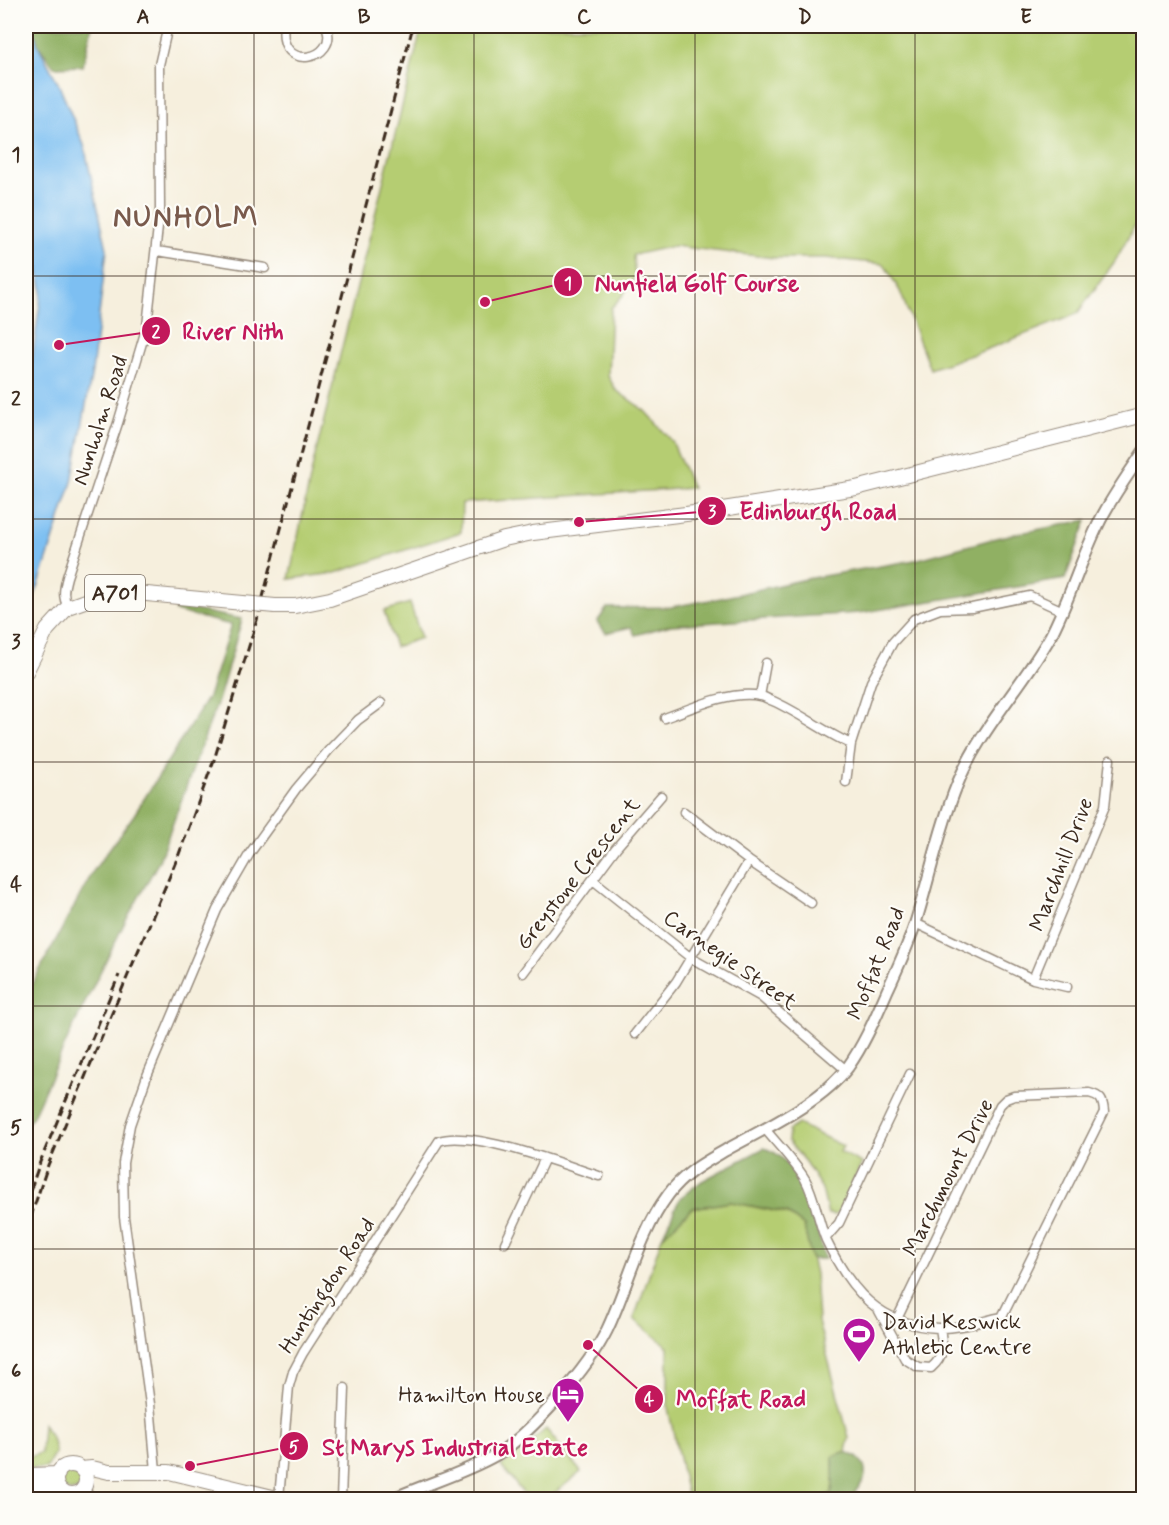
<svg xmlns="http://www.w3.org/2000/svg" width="1169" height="1525" viewBox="0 0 1169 1525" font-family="Mynerve,sans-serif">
  <rect width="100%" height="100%" fill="#fdfcf7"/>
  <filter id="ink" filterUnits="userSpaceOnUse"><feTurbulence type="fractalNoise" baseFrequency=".0167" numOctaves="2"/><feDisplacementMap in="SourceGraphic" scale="12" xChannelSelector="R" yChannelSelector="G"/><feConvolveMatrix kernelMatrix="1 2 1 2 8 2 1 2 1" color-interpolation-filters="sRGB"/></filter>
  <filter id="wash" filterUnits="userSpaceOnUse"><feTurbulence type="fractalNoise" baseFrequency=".008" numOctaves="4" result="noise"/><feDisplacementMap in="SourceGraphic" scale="24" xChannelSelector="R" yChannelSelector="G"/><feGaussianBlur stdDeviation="1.35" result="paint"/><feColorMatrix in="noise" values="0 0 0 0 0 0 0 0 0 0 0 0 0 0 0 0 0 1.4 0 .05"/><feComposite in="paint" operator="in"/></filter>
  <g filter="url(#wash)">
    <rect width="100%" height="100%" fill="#f6efdd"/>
    <path fill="#b5cd72" stroke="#787c48" stroke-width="1.5" d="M422,26h721v185l-28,50 -38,53 -97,38 -50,17 -30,-78 -16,-27 -58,-6h-52l-100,-12 -41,9 2,22 -12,18 -12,13 -3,68 8,14 29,21 27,30 20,47 -230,15 -1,29 -126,41 -46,6 25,-119z
      M410,603l11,35 -26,9 -11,-36z
      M798,1124l45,22 -3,6 22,11 -23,48 -4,4 -7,-1 -6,-25 -16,-26 -18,-22 1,-11z
      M732,1202l55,12 17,12 11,48 3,47 31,117 -9,40v21h-152l-20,-91v-61l-34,-28 28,-82 30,-29z
      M43,1424l10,17 2,12 -9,15 -20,1v-11l15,-5z
      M546,1429l35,43 -34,27h-19l-27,-33z
      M61 1480a11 11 0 1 1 22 0a11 11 0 1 1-22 0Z"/>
    <path fill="#90b064" stroke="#666d41" stroke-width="1.5" d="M33,26h59l-9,40 -29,1 -16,-22z
      M1087,520l-22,59 -206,34 -188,12 -36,10 -4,-8 -25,6 -9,-11 10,-14 64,-1 50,-9 85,-19 109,-19 85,-23z
      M177,607l65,12 -23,79 -60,163 -34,61 -52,105 -40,89 -7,9v-130l68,-125 40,-55 74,-118 23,-72 -56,-14z
      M764,1148c38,10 52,78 61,111h-14l-7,-33 -17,-13 -56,-11 -39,6 -30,29 18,-39 22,-17z
      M843,1452c13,1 26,13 21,27 -2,5 -6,9 -9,13l4,7h-46l18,-5c4,-13 1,-24 2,-37z"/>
    <path fill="#7dbff2" stroke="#5c7488" stroke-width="1.5" d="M26,26h7l5,19 21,40 25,60 23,104 -15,123 -20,110 -33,102 -13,34v-234l4,-10 12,-86 -16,-70z"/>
  </g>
  <g filter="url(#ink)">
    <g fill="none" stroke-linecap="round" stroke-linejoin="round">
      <defs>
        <path id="minor" d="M284,26c-7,48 57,34 42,0
          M157,251l108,17
          M68,607c-6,-10 -4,-19 -1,-30l51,-154 29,-97 13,-117 -1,-144 9,-39
          M760,696l6,-33
          M665,718c27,-10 66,-28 95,-22 4,0 9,4 13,5 27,12 51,31 78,43
          M846,782l5,-38 20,-62 22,-40 21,-23 26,-10 32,-1 58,-12 33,15
          M684,812l65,49 62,42
          M593,880l98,78 70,39 85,73
          M915,923l118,56 34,8
          M523,973l93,-125 45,-52
          M1033,979l72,-173 5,-46
          M635,1034l41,-52 73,-121
          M765,1129c13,16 29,32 40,50 10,18 13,42 21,61 24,50 53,85 112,88 21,1 44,-7 64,-11l102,-205c-1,-12 -3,-16 -15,-19l-75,3 -8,3 -6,6 -103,214
          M826,1238l13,-15 71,-149
          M505,1243l40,-85
          M879,1311l26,48 13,8 13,1c14,-12 12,-22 9,-40
          M156,1471l-6,-67 -26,-187 -1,-54 7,-38 17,-49 70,-166 33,-57 46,-64 33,-39 29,-30 23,-17
          M279,1498l10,-112 4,-14 10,-19 136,-212c31,-12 126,24 160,35
          M341,1500l4,-112"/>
        <path id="tertiary" d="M84,1488l5,12
          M390,1500c35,-16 73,-26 106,-45 35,-21 93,-88 111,-125 21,-44 32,-96 61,-135 15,-21 36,-32 58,-45 38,-21 96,-48 122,-83 17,-24 28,-51 40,-78 10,-22 21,-45 28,-68 14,-45 23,-92 41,-136 22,-55 64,-97 93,-148 19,-36 30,-75 48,-112 12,-26 30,-50 46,-74"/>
        <path id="primary" d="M275,606h20l35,-7 174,-60 29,-6 177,-22 146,-23 288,-73
          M26,672l21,-42 21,-23 39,-14h29l107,10
          M56 1480a15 15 0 1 1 30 0a15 15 0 1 1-30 0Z
          M81,1469l11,-1 17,4h60l116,28
          M26,1476l4,-1 28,-1
          M26,1483l36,9"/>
      </defs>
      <use href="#minor" stroke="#988c7e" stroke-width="11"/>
      <use href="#tertiary" stroke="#988c7e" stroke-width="14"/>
      <use href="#primary" stroke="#988c7e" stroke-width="16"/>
      <use href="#minor" stroke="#fff" stroke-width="8"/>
      <use href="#tertiary" stroke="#fff" stroke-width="10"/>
      <use href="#primary" stroke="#fff" stroke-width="14"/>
      <path stroke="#3b2a1e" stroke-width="3" stroke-dasharray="9 4.5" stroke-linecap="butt" d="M26,1203l14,-41 79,-187
        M26,1231l22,-66 131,-311 35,-94 43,-140 156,-594"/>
      <defs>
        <path id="primary-bridge" d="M243,603l32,3"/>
      </defs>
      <use href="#primary-bridge" stroke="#988c7e" stroke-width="16" stroke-linecap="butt"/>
      <use href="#primary-bridge" stroke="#fff" stroke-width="14"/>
    </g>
  </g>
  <path fill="none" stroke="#3b2a1e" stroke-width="1.5" stroke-opacity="0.55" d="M254,26v1474M474,26v1474M695,26v1474M915,26v1474M26,276h1118M26,519h1118M26,762h1118M26,1006h1118M26,1249h1118"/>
  <defs>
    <symbol id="stadium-pin" viewBox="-11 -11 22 30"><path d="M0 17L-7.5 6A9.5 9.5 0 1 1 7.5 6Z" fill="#b5179e" stroke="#fdfcf7"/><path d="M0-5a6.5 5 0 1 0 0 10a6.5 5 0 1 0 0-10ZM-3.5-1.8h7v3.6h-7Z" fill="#fff"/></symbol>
    <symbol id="hotel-pin" viewBox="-11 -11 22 30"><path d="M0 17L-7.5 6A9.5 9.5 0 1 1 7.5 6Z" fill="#b5179e" stroke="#fdfcf7"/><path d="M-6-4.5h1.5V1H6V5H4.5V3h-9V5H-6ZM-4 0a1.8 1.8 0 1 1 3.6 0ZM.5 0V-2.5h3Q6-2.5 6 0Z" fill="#fff"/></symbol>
  </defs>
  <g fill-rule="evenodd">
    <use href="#stadium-pin" x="840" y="1315" width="38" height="52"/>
    <use href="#hotel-pin" x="549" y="1375" width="38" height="52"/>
  </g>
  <g text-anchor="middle" stroke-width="4.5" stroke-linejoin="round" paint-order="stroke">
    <rect fill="#fdfcf7" stroke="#75695f" stroke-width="1.5" x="85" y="575" width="60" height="36" rx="4.5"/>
    <g font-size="21" font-weight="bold" fill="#3b2a1e">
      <text x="115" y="600">A701</text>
    </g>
    <g font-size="22" fill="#3b2a1e" stroke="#fdfcf7">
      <text transform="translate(99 420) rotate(-72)" y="8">Nunholm Road</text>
      <text transform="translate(1060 864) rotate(-69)" y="8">Marchhill Drive</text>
      <text transform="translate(577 873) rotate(-52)" y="8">Greystone Crescent</text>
      <text transform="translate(731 959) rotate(35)" y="8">Carnegie Street</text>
      <text transform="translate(875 963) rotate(-68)" y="8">Moffat Road</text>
      <text transform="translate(947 1177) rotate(-63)" y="8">Marchmount Drive</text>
      <text transform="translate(326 1285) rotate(-57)" y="8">Huntingdon Road</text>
    </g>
    <g font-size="22" fill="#3b2a1e" stroke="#fdfcf7" text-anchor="start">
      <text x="882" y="1329">David Keswick<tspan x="882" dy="25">Athletic Centre</tspan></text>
      <text x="545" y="1402" text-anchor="end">Hamilton House</text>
    </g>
    <g font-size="28" font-weight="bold" letter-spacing="1.5" fill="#795a4c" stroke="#fdfcf7">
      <text x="186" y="226">NUNHOLM</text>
    </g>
  </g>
  <path fill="none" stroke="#c2185b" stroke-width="2" d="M485 302L568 282M59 345L156 331M579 522L712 511M588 1345L649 1399M190 1466L294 1446"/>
  <g fill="#c2185b" stroke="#fdfcf7" stroke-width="2">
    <circle cx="485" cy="302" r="6"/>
    <circle cx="59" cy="345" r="6"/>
    <circle cx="579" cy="522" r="6"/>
    <circle cx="588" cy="1345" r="6"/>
    <circle cx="190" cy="1466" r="6"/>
    <circle cx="568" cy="282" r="15"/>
    <circle cx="156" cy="331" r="15"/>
    <circle cx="712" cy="511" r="15"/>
    <circle cx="649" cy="1399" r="15"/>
    <circle cx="294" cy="1446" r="15"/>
  </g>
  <g font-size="18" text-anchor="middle" font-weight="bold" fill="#fff">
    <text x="568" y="289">1</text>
    <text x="156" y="337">2</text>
    <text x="712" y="517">3</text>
    <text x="649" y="1405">4</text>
    <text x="294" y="1453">5</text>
  </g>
  <g font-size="24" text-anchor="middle" font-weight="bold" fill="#c2185b" stroke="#fdfcf7" stroke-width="4.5" stroke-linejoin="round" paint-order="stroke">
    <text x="697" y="291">Nunfield Golf Course</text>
    <text x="233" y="339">River Nith</text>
    <text x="818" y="519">Edinburgh Road</text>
    <text x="741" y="1407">Moffat Road</text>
    <text x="455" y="1455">St Marys Industrial Estate</text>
  </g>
  <rect width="1169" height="1525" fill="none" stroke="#fdfcf7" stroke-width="66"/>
  <rect x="33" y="33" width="1103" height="1459" fill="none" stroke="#3b2a1e" stroke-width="2"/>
  <g font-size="20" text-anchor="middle" font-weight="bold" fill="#3b2a1e">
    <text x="143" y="23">A</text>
    <text x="364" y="23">B</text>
    <text x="584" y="23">C</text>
    <text x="805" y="23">D</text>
    <text x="1026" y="23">E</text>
    <text x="16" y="161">1</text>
    <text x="16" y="405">2</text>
    <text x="16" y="648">3</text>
    <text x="16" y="891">4</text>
    <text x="16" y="1134">5</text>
    <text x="16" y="1377">6</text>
  </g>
</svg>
